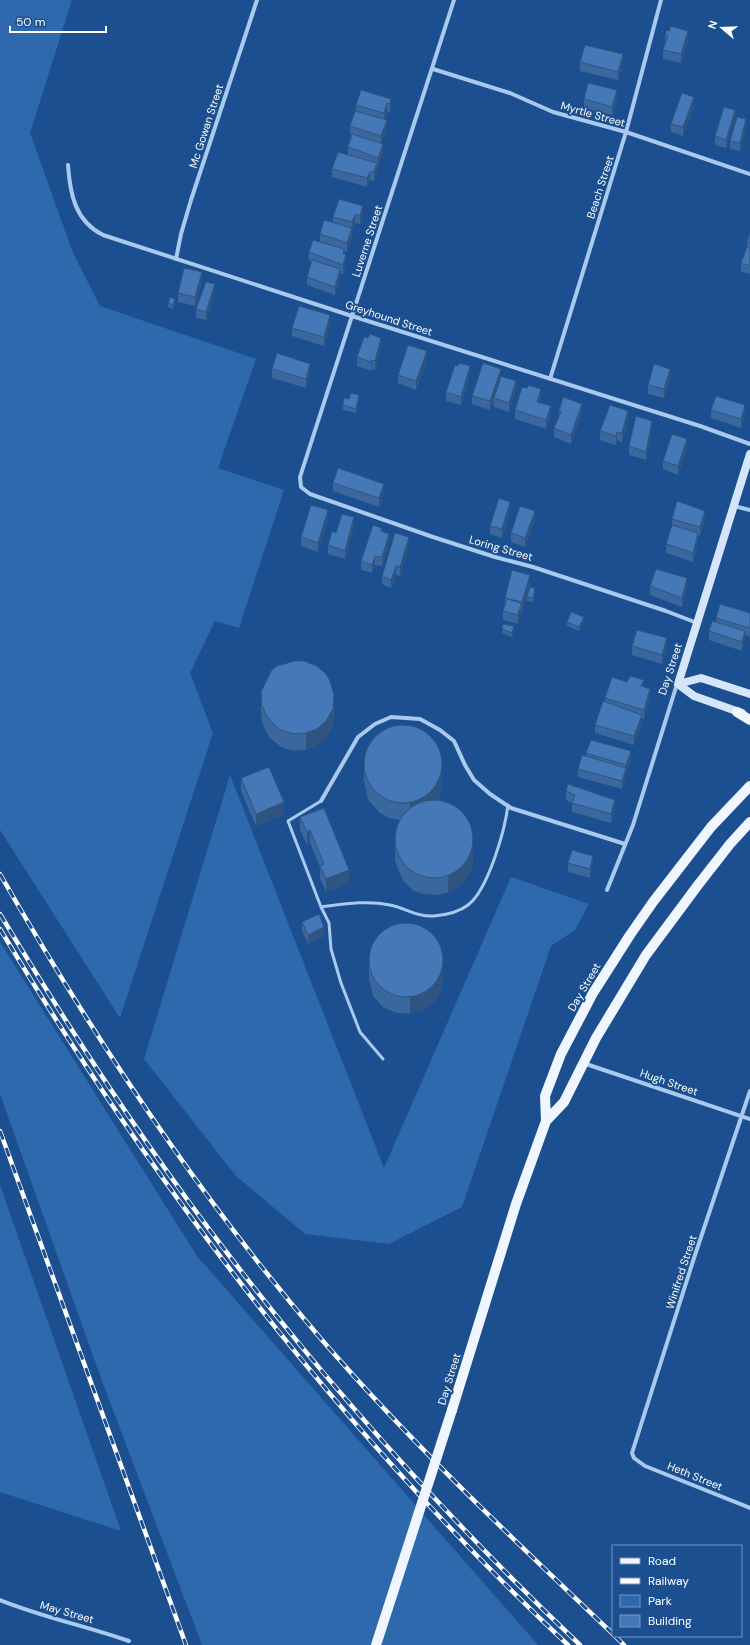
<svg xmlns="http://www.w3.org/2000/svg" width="750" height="1645" viewBox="0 0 750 1645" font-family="'DM Sans',sans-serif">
  <rect width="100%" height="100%" fill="#1b4f8f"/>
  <path fill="#2e69ad" d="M0,0h72l-42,133 43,120 27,53 156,53 -38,109 66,22 -45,138 -24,-7 -25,52 23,60 -93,285 -120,-188z
    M230,775l154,393 127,-291 78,27 -14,26 -24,16 -89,261 -73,37 -84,-10 -69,-58 -92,-117z
    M0,942l197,314 341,389h-336l-100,-264 -102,-287z
    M0,1185l121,346 -121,-39z"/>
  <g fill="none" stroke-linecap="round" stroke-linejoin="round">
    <path stroke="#a9c9ee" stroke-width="3" d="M321,801l-33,20 33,86c23,-3 46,-7 69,-2 15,3 27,12 44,11 11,-1 25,-4 34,-11 20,-15 37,-75 40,-100
      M321,907l8,16 2,26 10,34 19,49 23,27"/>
    <path stroke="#a9c9ee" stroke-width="4" d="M454,0l-154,477 1,10 9,7 123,43 62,20 38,10 133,44 31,12
      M433,69l77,24 43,19 73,20 124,42
      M68,165c2,29 7,56 35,70l249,81 348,110 50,18
      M176,259l5,-25 10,-34 66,-200
      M550,379l76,-247 35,-132
      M734,506l16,4
      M321,801l37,-64 17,-13 16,-7 29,2 20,11 14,11 11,24 9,15 16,14 21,14 114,36
      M607,890l26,-65 44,-141
      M583,1063l167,56
      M750,1091l-56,167 -62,195 2,5 11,8 105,42
      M0,1600c42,17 86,26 129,41"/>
    <path stroke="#d6e6fa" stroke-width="8" d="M678,684l72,-230
      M678,684l16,12 48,17
      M678,684l23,-6 49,16"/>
    <path stroke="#f0f6ff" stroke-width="10" d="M737,712l13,8
      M546,1121l18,-19 32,-64 50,-83 52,-70 32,-41 20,-22
      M452,1410l64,-206 30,-83 -1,-25 16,-42 32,-61 37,-58 23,-33 58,-75 39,-41
      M376,1645l35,-108"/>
    <defs>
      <path id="rail" d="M0,874c94,164 198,322 322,466 89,103 192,200 291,294
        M0,914c71,118 146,234 231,344 106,138 223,267 349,387
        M0,929c157,262 345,507 568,716
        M0,1131l186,514
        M615,1636l9,9"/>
    </defs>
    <use href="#rail" stroke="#fff" stroke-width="4.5"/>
    <use href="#rail" stroke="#1b4f8f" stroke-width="3" stroke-dasharray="9" stroke-linecap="butt"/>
    <path stroke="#f0f6ff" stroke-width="10" d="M411,1537l41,-127"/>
  </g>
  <path fill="#3a679d" d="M665,35l23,5 -7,23 -18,-4v-9l2,-7z
    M580,62l43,1 -5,17 -38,-9z
    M391,99v9l-1,5 -3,-1 -2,8 2,9 -6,14 2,10 -5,14 -1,-1v5l-3,10 -4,-1 -3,7 -35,-10v-8l16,-14v-8l4,-11 -2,-1v-9l6,-15v-6z
    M584,99h33l-5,16 -28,-7z
    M694,106l-11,30 -12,-4v-8z
    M735,118l-9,30 -11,-3v-9z
    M746,128l-6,23 -10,-2v-8z
    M339,199l24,16 -3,9 -5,-1 -3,8v6l-5,15 -3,-1 2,12 -3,11 -3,-1v5l-5,17 -28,-10v-8l5,-15 -3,-1v-9l11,-10v-8l13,-11v-6z
    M750,233v41l-9,-2v-9l6,-16v-5z
    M202,281l-7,25 -17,-4v-9z
    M215,293l-9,27 -10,-2v-9z
    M168,303h7l-2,6 -5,-2z
    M330,324l-6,22 -32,-10v-8z
    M381,346l-6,24 -3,-1 -1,2 -14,-5v-9z
    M427,360l-11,30 -18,-7v-8z
    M272,369l38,3 -4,16 -34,-10z
    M470,375l-9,30 -15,-4v-9z
    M670,378l-6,20 -16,-4v-9z
    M516,389l-7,23 -15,-5v-7l-4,10 -18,-6v-8z
    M541,397l-1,6 11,12 -5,14 -31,-10v-9z
    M359,400l-3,13 -13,-3v-5z
    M711,410l34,3 -4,15 -30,-10z
    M559,411l23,1 -11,32 -17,-7v-9l5,-11z
    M628,420l-6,22 -5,-2 -1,5 -16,-5v-9z
    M652,430l-6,30 -17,-5v-9z
    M687,448l-9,27 -15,-6v-8z
    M333,483l51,9 -5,15 -46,-16z
    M510,511l-8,27 -12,-4v-8z
    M328,519l-10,33 -17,-6v-9z
    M672,519l33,1 -5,16 -2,-1v7l-5,20 -27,-9v-9l6,-17z
    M535,520l-10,27 -14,-5v-9z
    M354,526l-9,33 -17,-5v-9l8,-12z
    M382,532l7,10 -7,24 -7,-1 -3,8 -11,-3v-9z
    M409,546l-9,30 -4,-1 -5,13 -9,-4v-8z
    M530,584l-8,27h-1l-3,13 -15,-4v-9l2,-4v-9z
    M650,586l37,1 -5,20 -32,-12z
    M535,592l-2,10 -6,-1v-4z
    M750,613v24l-5,-2v5l-3,11 -33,-11v-9l7,-9v-4z
    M567,622h17l-5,9 -12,-5z
    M502,629l12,1 -2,7 -10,-4z
    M632,646l35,1 -5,17 -30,-9z
    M644,687l6,11 -6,21 -2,-1v5l-8,22 -39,-12v-8l10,-23v-4z
    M261,692l73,20 -1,14 -7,12 -9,8 -11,4 -13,1 -12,-4 -10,-8 -5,-7 -4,-10 -1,-13z
    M586,753l45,7 -5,14v3l-4,12 -44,-12v-8l8,-12z
    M364,763l78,23 -4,15 35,51 -1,16 -9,15 -15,10 -13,2 -12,-1 -9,-3 -11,-10 -8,-20v-29l5,-12 -11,-2 -9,-5 -12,-13 -4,-20z
    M241,778l43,37 -28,11 -15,-35z
    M566,791l49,18 -4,14 -39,-11v-9l-6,-3z
    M300,817l49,66 -23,9 -6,-13v-12l-10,-24 -3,2 -7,-15z
    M568,863l25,1 -3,14 -22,-6z
    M302,922l22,14 -16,8 -6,-13z
    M369,962l74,16 -2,13 -7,11 -7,6 -17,6 -13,-1 -13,-5 -11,-12 -4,-17z"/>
  <path fill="#305480" d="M688,31v9l-7,23v-9z
    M623,54v9l-5,17v-8z
    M617,90v9l-5,16v-8z
    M694,97v9l-11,30v-9z
    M391,99v9l-1,5v-9z
    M387,103v9l-3,9v-8z
    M735,110v8l-9,30v-8z
    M746,119v9l-6,23v-8z
    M387,120v9l-6,15v-8z
    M383,144v9l-5,14v-9z
    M377,163v8l-3,10v-9z
    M370,172v8l-3,7v-9z
    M363,206v9l-3,9v-9z
    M355,215v8l-3,8v-9z
    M352,228v9l-5,15v-9z
    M346,254v9l-3,11v-9z
    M340,269v9l-5,17v-8z
    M202,272v9l-7,25v-9z
    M215,284v9l-9,27v-8z
    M175,299v4l-2,6v-4z
    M330,315v9l-6,22v-9z
    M381,338v8l-6,24v-9z
    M427,351v9l-11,30v-9z
    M372,360v9l-1,2v-9z
    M310,364v8l-4,16v-9z
    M470,366v9l-9,30v-8z
    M501,369v8l-11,33v-9z
    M670,369v9l-6,20v-9z
    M516,381v8l-7,23v-9z
    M541,389v8l-4,14v-9z
    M359,395v5l-3,13v-4z
    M582,404v8l-11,32v-9z
    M745,405v8l-4,15v-9z
    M551,406v9l-5,14v-9z
    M628,411v9l-6,22v-9z
    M652,421v9l-6,30v-8z
    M617,432v8l-1,5v-9z
    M687,439v9l-9,27v-9z
    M384,484v8l-5,15v-9z
    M510,502v9l-8,27v-9z
    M328,510v9l-10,33v-9z
    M535,511v9l-10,27v-9z
    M705,511v9l-5,16v-9z
    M354,517v9l-9,33v-8z
    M698,533v9l-5,20v-9z
    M389,534v8l-7,24v-9z
    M409,537v9l-9,30v-9z
    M375,556v9l-3,8v-8z
    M396,566v9l-5,13v-8z
    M530,575v9l-8,27v-9z
    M687,578v9l-5,20v-9z
    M535,588v4l-2,10v-4z
    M521,603v9l-3,12v-9z
    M584,617v5l-5,9v-4z
    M514,626v4l-2,7v-4z
    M745,631v9l-3,11v-9z
    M667,638v9l-5,17v-9z
    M644,680v9l-3,-3z
    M650,689v9l-6,21v-9z
    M334,695l-1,31 -7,12 -9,8 -11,4v-17z
    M642,715v8l-8,22v-9z
    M631,751v9l-5,14v-9z
    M626,768v9l-4,12v-8z
    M442,769v17l-4,15 -28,18v-17z
    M615,800v9l-4,14v-9z
    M284,802v13l-28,11v-12z
    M310,830v13l-3,2v-13z
    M473,835v17l-1,16 -9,15 -15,10v-17z
    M593,856v8l-3,14v-9z
    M349,870v13l-23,9v-13z
    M324,927v9l-16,8v-9z
    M443,961v17l-2,13 -7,11 -7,6 -17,6v-17z"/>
  <path fill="#4478b7" stroke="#305480" d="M670,26l18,5 -7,23 -18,-4 5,-14 -3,-1 2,-5 3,1z
    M585,45l38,9 -5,18 -38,-10z
    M588,83l29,7 -5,17 -28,-8z
    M361,90l30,9 -1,5 -3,-1 -3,10 -28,-8z
    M682,93l12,4 -11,30 -12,-3z
    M724,107l11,3 -9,30 -11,-4z
    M355,111l32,9 -6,16 -31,-10z
    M737,117l9,2 -6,24 -10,-2z
    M352,134l31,10 -5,14 -30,-11z
    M338,152l39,11 -3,9h-4l-3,6 -35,-9z
    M339,199l24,7 -3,9h-5l-3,7 -19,-5z
    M324,220l28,8 -5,15 -27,-9z
    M750,233v10l-3,-1z
    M313,240l31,9 -1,5h3l-3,11 -34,-13z
    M747,247l3,1v18l-9,-3z
    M312,260l28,9 -5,18 -28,-10z
    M184,268l18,4 -7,25 -17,-4z
    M206,282l9,2 -9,28 -10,-3z
    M170,297l5,2 -2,6 -5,-2z
    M299,306l31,9 -6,22 -32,-9z
    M370,334l11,4 -6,23 -3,-1 -1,2 -14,-5 7,-20 4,1z
    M408,345l19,6 -11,30 -18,-6z
    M277,353l33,11 -4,15 -34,-10z
    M459,363l11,3 -9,31 -15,-5 9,-27 3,1z
    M483,363l18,6 -11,32 -18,-5z
    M654,364l16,5 -6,20 -16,-4z
    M501,376l15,5 -7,22 -15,-5z
    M528,385l13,4 -4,13 14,4 -5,14 -31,-10 7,-23 5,1z
    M351,393l8,2 -3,14 -13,-4 1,-7 5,1z
    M716,396l29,9 -4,14 -30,-9z
    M563,397l19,7 -11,31 -17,-7 7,-16 -2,-1z
    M610,405l18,6 -6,22 -5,-1 -1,4 -16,-5z
    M636,416l16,5 -6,31 -17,-6z
    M672,434l15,5 -9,27 -15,-5z
    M338,468l46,16 -5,14 -46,-15z
    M499,498l11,4 -8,27 -12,-3z
    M677,501l28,10 -5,16 -28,-8z
    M311,505l17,5 -10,33 -17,-6z
    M520,506l15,5 -10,27 -14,-5z
    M342,514l12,3 -9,34 -17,-6 4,-14 4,2z
    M373,525l9,3 -1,3 8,3 -7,23 -7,-1 -3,9 -11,-4z
    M672,525l26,8 -5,20 -27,-9z
    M395,533l14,4 -9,30 -4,-1 -5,14 -9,-4z
    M656,569l31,9 -5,20 -32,-12z
    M512,570l18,5 -8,27 -17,-4z
    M530,587l5,1 -2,10 -6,-1z
    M507,599l14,4 -3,12 -15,-4z
    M720,604l30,9v15l-34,-10z
    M571,612l13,5 -5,10 -12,-5z
    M712,621l33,10 -3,11 -33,-11z
    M503,624l11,2 -2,7 -10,-4z
    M637,630l30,8 -5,17 -30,-9z
    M295,661h9l13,5 9,8 4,7 4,14 -1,14 -7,12 -9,8 -11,4 -13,1 -12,-4 -10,-8 -5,-7 -4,-10 -1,-13 10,-21 6,-5z
    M630,676l14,4 -3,6 9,3 -6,21 -39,-12 7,-21 15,5z
    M603,701l39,14 -8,21 -39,-11z
    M364 764a39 39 0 1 1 78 0a39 39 0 1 1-78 0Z
    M591,740l40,11 -5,14 -40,-12z
    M582,755l44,13 -4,13 -44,-12z
    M269,767l15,35 -28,12 -15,-36z
    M568,784l47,16 -4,14 -39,-11 3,-8 -9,-4z
    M395 839a39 39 0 1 1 78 0a39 39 0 1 1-78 0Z
    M324,808l25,62 -23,9 -6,-13 4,-2 -14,-34 -3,2 -7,-15z
    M572,850l21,6 -3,13 -22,-6z
    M319,914l5,13 -16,8 -6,-13z
    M369 960a37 37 0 1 1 74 0a37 37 0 1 1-74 0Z"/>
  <g text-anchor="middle" stroke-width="3.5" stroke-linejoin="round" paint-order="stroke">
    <g font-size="11" fill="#fff" stroke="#1b4f8f">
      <text transform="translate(593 114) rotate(16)" y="4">Myrtle Street</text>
      <text transform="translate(206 126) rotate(-72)" y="4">Mc Gowan Street</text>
      <text transform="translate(600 187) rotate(-72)" y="4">Beach Street</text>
      <text transform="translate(367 241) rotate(-72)" y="4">Luverne Street</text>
      <text transform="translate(389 318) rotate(18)" y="4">Greyhound Street</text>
      <text transform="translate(501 548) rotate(16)" y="4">Loring Street</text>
      <text transform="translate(670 669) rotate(-72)" y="4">Day Street</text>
      <text transform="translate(584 987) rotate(-60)" y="4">Day Street</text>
      <text transform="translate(669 1082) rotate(19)" y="4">Hugh Street</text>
      <text transform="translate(681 1272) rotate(-72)" y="4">Winifred Street</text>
      <text transform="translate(449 1379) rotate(-73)" y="4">Day Street</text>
      <text transform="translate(695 1476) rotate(22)" y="4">Heth Street</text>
      <text transform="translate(67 1612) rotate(16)" y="4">May Street</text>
    </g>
  </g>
  <rect x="612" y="1545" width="130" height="92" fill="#1b4f8f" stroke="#7695bc"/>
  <rect x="620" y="1558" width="20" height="6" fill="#f0f6ff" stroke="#7695bc"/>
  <text x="648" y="1565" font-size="12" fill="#ffffff">Road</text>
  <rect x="620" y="1578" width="20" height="6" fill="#ffffff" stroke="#7695bc"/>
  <text x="648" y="1585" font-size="12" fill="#ffffff">Railway</text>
  <rect x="620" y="1595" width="20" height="12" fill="#2e69ad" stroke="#7695bc"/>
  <text x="648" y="1605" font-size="12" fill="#ffffff">Park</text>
  <rect x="620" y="1615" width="20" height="12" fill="#4478b7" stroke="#7695bc"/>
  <text x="648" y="1625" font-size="12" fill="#ffffff">Building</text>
  <g transform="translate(722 28) rotate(289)" stroke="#1b4f8f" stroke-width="3" paint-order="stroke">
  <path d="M0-3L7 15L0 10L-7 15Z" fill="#ffffff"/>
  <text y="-6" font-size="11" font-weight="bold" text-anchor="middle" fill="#ffffff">N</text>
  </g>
  <path d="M10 26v6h96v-6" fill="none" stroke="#ffffff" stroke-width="2"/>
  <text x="16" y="26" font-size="12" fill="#ffffff" stroke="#1b4f8f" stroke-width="3" paint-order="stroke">50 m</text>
</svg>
